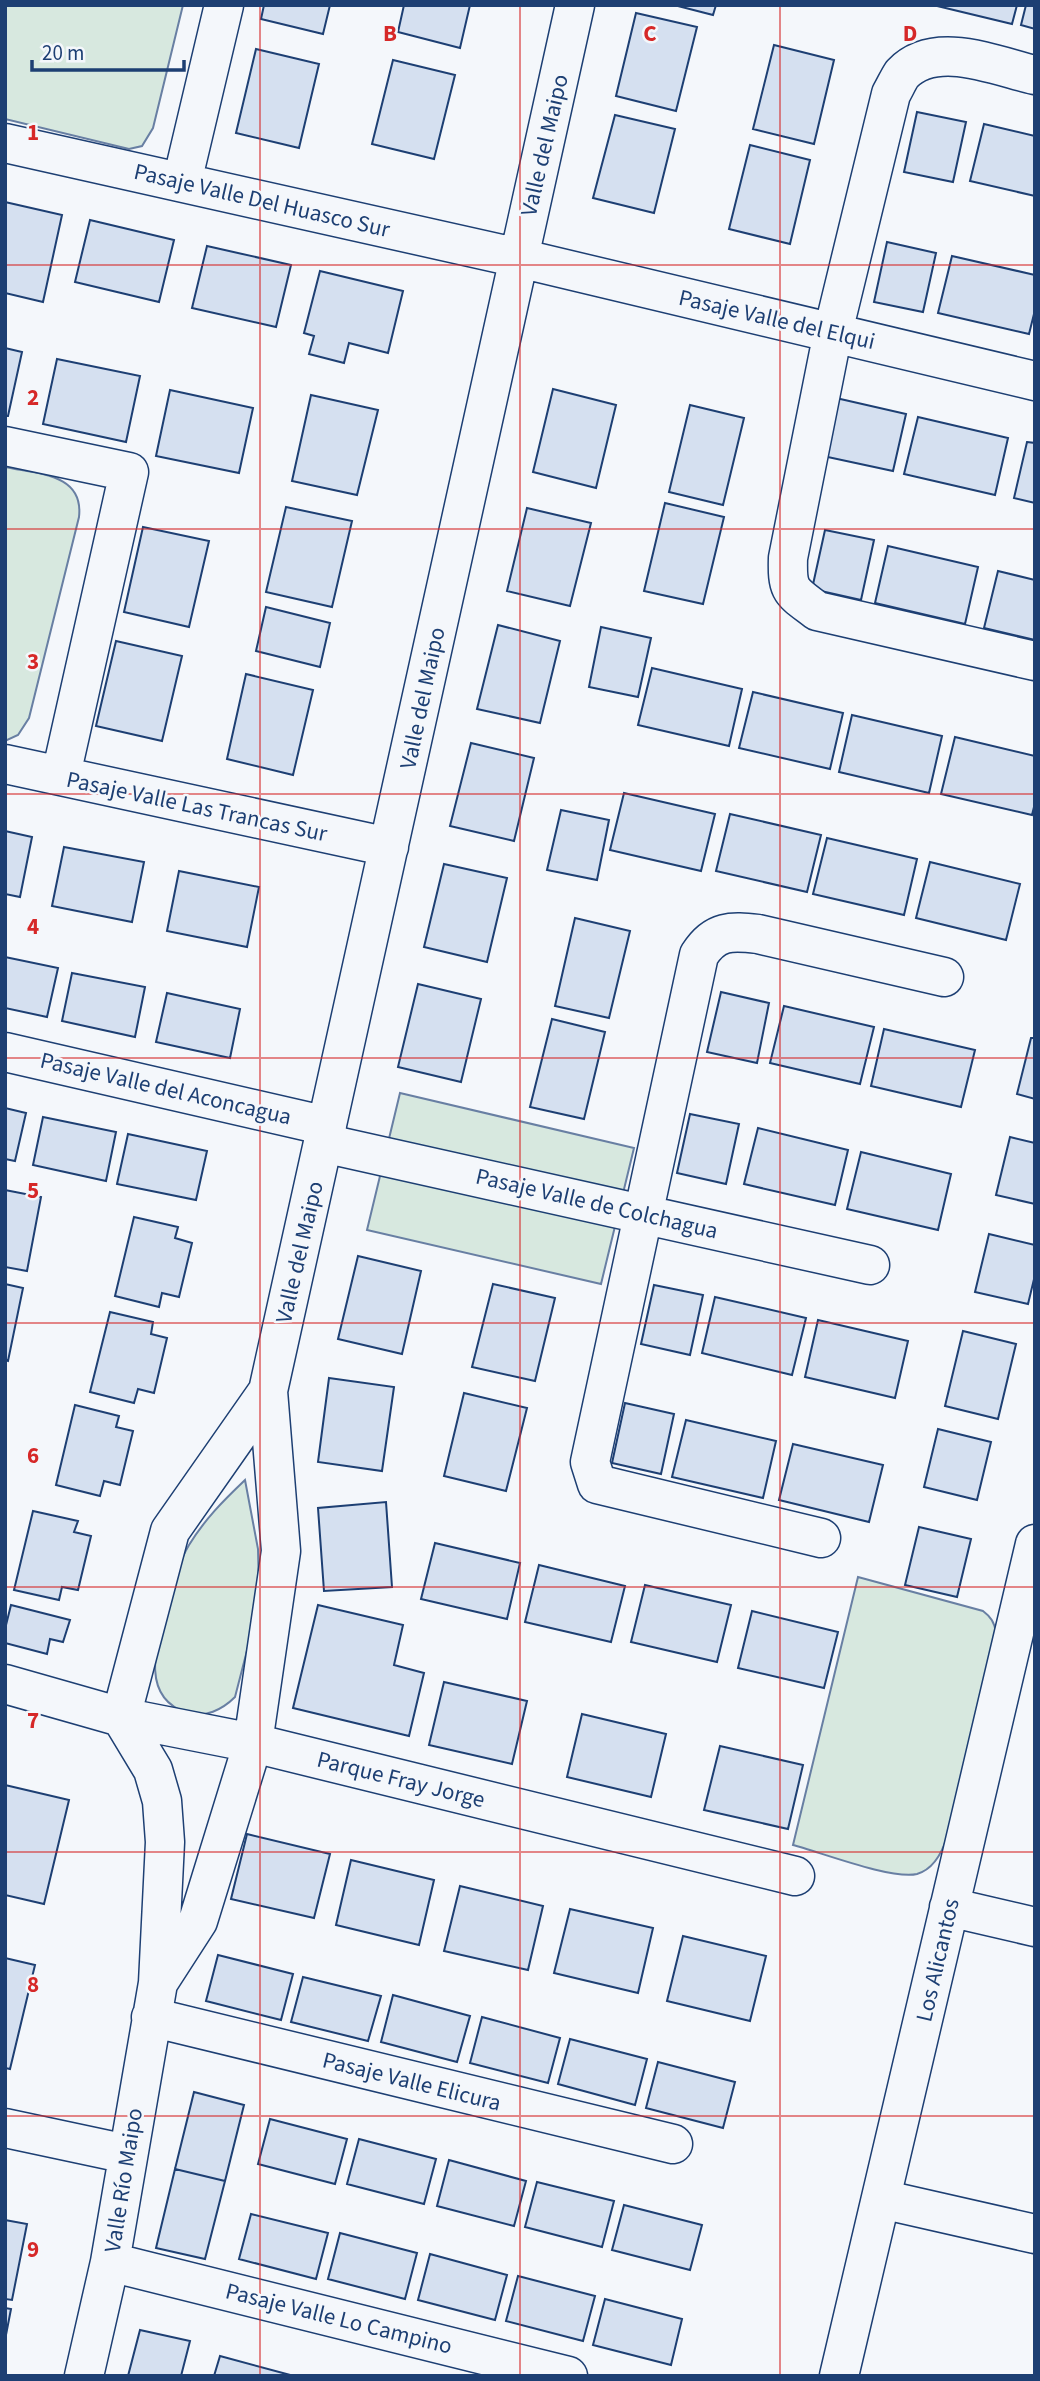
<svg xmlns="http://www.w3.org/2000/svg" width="1040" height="2381" viewBox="0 0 1040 2381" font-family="'Source Sans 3',sans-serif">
  <rect width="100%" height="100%" fill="#f4f7fb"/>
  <path fill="#d7e8df" stroke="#687fa3" stroke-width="2" d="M5,5h178l-30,123 -11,18 -13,3 -124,-30z
    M5,467c32,7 79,6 74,50l-50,201 -11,17 -13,6z
    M400,1093l234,55 -33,136 -234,-54z
    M245,1480l13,69 1,42 -2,21 -22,85c-12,12 -31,22 -48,16 -47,-16 -31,-67 -21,-102 6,-22 11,-46 23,-66 16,-26 34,-44 56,-65z
    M858,1577l125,34c8,6 11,11 13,21l-49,205c-5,16 -13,32 -30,37 -25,6 -97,-22 -124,-29z"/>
  <path fill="#d5e0f0" stroke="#1d3f73" stroke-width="2" d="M264,5h66l-7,29 -62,-15z
    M404,5h66l-10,43 -62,-16z
    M674,5h42l-3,10z
    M933,5h84l-5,19z
    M1026,5h9v24l-14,-4z
    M636,13l61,14 -21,84 -60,-15z
    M774,45l60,15 -20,84 -61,-15z
    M256,49l63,15 -20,84 -63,-15z
    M393,60l62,15 -21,84 -62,-15z
    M917,112l49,10 -13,60 -49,-10z
    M615,115l60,14 -21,84 -61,-15z
    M984,124l51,12v60l-65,-15z
    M750,145l60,15 -20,84 -61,-15z
    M5,202l57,13 -19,87 -38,-9z
    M90,220l84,20 -15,62 -84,-20z
    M887,242l49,11 -13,59 -49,-10z
    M207,246l84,19 -15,62 -84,-19z
    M952,256l83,19v35l-6,24 -91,-21z
    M320,271l83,20 -15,62 -39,-10 -5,20 -35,-9 5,-18 -10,-3z
    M5,348l17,4 -14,64h-3z
    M57,359l83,17 -14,66 -83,-18z
    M553,389l63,16 -20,83 -63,-16z
    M170,390l83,18 -14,65 -83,-17z
    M311,395l67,15 -21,85 -65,-14z
    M836,398l70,16 -13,57 -70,-15z
    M690,405l54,13 -21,87 -54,-13z
    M918,417l90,21 -13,57 -91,-21z
    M1027,442l8,1v60l-21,-5z
    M665,503l59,14 -21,87 -59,-13z
    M286,507l66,14 -20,86 -66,-15z
    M527,508l64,15 -21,83 -63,-15z
    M143,527l66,14 -20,86 -65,-15z
    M825,530l49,10 -13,60 -49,-11z
    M888,546l90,21 -13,57 -90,-21z
    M998,571l37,9v60l-51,-12z
    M266,607l64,16 -10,44 -64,-16z
    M498,625l62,16 -20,82 -63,-14z
    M601,627l50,11 -13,59 -49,-10z
    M116,641l66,15 -20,85 -66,-15z
    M652,668l90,21 -13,57 -91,-21z
    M246,674l67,16 -20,85 -66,-16z
    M753,692l90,21 -13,56 -91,-21z
    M852,715l90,21 -13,57 -90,-21z
    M955,737l80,19v47l-3,12 -91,-21z
    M471,743l63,15 -20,83 -64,-15z
    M624,793l91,21 -14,57 -91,-21z
    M561,810l48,10 -12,60 -50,-10z
    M730,814l91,21 -14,57 -91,-21z
    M5,831l27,6 -12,60 -15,-3z
    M827,838l90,21 -13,56 -91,-21z
    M64,847l80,15 -12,60 -80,-16z
    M930,862l90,22 -14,56 -90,-22z
    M444,864l63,14 -20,84 -63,-15z
    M179,871l80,16 -12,60 -80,-16z
    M575,918l55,13 -21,87 -54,-12z
    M5,957l53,11 -11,49 -42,-9z
    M72,973l73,14 -10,50 -73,-16z
    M418,984l63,15 -20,83 -63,-15z
    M721,992l48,11 -12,60 -50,-11z
    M167,993l73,16 -10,49 -74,-16z
    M784,1006l90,21 -14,57 -90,-21z
    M552,1019l53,13 -21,87 -54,-12z
    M884,1029l91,21 -14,57 -90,-21z
    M1031,1038h4v61l-18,-5z
    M5,1108l21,5 -11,48 -10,-2z
    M690,1114l49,10 -13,60 -49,-11z
    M43,1117l73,15 -10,49 -73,-16z
    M758,1128l90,22 -13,55 -91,-21z
    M128,1134l79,17 -11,49 -79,-16z
    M1010,1137l25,6v61l-39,-9z
    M861,1152l90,22 -13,56 -91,-21z
    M5,1190l36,7 -14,74 -22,-4z
    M134,1217l44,10 -3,11 17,5 -13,54 -17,-4 -3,14 -44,-11z
    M989,1234l46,11v30l-7,29 -53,-12z
    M358,1256l63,15 -19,83 -64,-15z
    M5,1284l18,4 -15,73 -3,-1z
    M493,1284l62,14 -20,83 -63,-14z
    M654,1285l49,10 -13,60 -49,-11z
    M715,1297l91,21 -14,57 -90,-22z
    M110,1312l43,10 -2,12 16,4 -13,55 -16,-4 -4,14 -44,-11z
    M818,1320l90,21 -13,57 -90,-21z
    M963,1331l53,13 -18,75 -53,-13z
    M329,1378l65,9 -12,84 -64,-9z
    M464,1393l63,15 -21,83 -62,-15z
    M625,1403l49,11 -13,60 -49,-11z
    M75,1405l44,11 -3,11 17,4 -13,54 -16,-4 -4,15 -44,-11z
    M686,1420l90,21 -13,57 -91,-21z
    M938,1429l53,13 -14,58 -53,-13z
    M793,1444l90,21 -14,57 -90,-22z
    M386,1502l6,85 -68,4 -6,-83z
    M33,1511l45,10 -4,11 17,4 -13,54 -16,-3 -3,13 -45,-10z
    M919,1527l52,12 -14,58 -52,-12z
    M435,1543l85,20 -13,56 -86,-20z
    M539,1565l86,21 -14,56 -86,-20z
    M645,1585l86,20 -14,57 -86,-20z
    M11,1605l59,15 -7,22 -13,-3 -3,15 -42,-11v-14z
    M318,1605l85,20 -9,40 30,8 -15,63 -116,-28z
    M752,1611l86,21 -14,56 -86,-20z
    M444,1682l83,19 -15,63 -83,-19z
    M582,1714l84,20 -15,63 -84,-20z
    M720,1746l83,19 -15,64 -84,-19z
    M5,1785l64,15 -25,104 -39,-9z
    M247,1834l83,20 -16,64 -83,-19z
    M351,1860l83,20 -15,65 -83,-20z
    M460,1886l83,20 -15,64 -84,-19z
    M570,1909l83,19 -15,65 -84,-20z
    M683,1936l83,20 -16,65 -83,-20z
    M218,1955l75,19 -12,46 -75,-19z
    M5,1958l30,7 -25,104 -5,-1z
    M303,1977l78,19 -13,45 -77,-19z
    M393,1995l77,21 -13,46 -76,-20z
    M482,2017l78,21 -12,45 -78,-20z
    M570,2039l77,20 -12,46 -77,-21z
    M658,2062l77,20 -12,46 -77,-20z
    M194,2092l50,13 -19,76 -50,-12z
    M270,2119l77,20 -12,45 -77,-20z
    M359,2139l77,20 -12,45 -77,-20z
    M449,2160l77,21 -12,45 -77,-20z
    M175,2169l50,12 -20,78 -49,-11z
    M537,2182l77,19 -12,46 -77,-20z
    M624,2205l78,20 -12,45 -78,-20z
    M251,2214l77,19 -12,46 -77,-20z
    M5,2220l22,4 -15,76 -7,-1z
    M340,2233l77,20 -12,46 -77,-20z
    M430,2254l77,21 -12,45 -77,-20z
    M518,2276l77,20 -12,45 -77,-20z
    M605,2299l77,20 -11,46 -78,-20z
    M5,2308l6,1 -6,31z
    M140,2330l50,11 -9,35h-53z
    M220,2356l74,20h-80z"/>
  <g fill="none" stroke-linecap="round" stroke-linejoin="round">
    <defs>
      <path id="minor" d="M1035,75c-39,-9 -100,-36 -133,-1 -4,6 -7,13 -11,20l-58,238 -45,226c-1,34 3,33 29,53l218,50
        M5,143l514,115 516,123
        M182,182l42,-177
        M5,446l124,26 -68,303
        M5,764l384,83
        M5,1052l322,74
        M323,1143l547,122
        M821,1538l-224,-54 -7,-22 109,-507c16,-25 32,-24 59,-21l186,43
        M5,1684l116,33 132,26 542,133
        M949,1907l86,20
        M158,1983l40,-62 55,-178 28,-192 -13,-160 307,-1386
        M151,2017l522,127
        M5,2128l122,26
        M881,2199l154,35
        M110,2262l458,114
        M84,2376l26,-114 48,-279 7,-141 -3,-41 -9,-31 -32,-53 49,-186 98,-140
        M839,2376l196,-832"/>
    </defs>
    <use href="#minor" stroke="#1d3f73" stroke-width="41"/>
    <use href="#minor" stroke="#f4f7fb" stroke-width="38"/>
  </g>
  <path fill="none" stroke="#d62828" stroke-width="2" stroke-opacity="0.55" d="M260,5v2371M520,5v2371M780,5v2371M5,265h1030M5,529h1030M5,794h1030M5,1058h1030M5,1323h1030M5,1587h1030M5,1852h1030M5,2116h1030"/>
  <g text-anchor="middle" stroke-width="5" stroke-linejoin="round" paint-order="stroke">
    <g font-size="23" fill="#1d3f73" stroke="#f4f7fb">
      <text transform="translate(544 145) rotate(-77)" y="8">Valle del Maipo</text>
      <text transform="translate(262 200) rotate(13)" y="8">Pasaje Valle Del Huasco Sur</text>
      <text transform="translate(777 319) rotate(13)" y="8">Pasaje Valle del Elqui</text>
      <text transform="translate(422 698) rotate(-78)" y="8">Valle del Maipo</text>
      <text transform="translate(197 806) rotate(12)" y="8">Pasaje Valle Las Trancas Sur</text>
      <text transform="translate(166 1088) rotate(13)" y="8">Pasaje Valle del Aconcagua</text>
      <text transform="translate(597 1203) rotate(13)" y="8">Pasaje Valle de Colchagua</text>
      <text transform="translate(299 1252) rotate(-77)" y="8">Valle del Maipo</text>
      <text transform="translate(401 1779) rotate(14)" y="8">Parque Fray Jorge</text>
      <text transform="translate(937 1960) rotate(-77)" y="8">Los Alicantos</text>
      <text transform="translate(412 2081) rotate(14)" y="8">Pasaje Valle Elicura</text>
      <text transform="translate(123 2180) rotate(-81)" y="8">Valle Río Maipo</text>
      <text transform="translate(339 2318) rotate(14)" y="8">Pasaje Valle Lo Campino</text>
    </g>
  </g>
  <g font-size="23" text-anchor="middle" font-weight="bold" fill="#d62828" stroke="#f4f7fb" stroke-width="5" stroke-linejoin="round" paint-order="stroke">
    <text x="390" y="41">B</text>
    <text x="650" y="41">C</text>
    <text x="910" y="41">D</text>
    <text x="33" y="140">1</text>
    <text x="33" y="405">2</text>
    <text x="33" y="669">3</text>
    <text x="33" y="934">4</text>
    <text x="33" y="1198">5</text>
    <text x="33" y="1463">6</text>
    <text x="33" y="1728">7</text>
    <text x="33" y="1992">8</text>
    <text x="33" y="2257">9</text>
  </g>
  <rect width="1040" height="2381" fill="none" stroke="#1d3f73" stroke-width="14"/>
  <path d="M32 60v10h152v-10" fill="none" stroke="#1d3f73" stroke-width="3.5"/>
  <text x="42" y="60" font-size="21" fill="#1d3f73" stroke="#f4f7fb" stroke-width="5" paint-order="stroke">20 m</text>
</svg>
